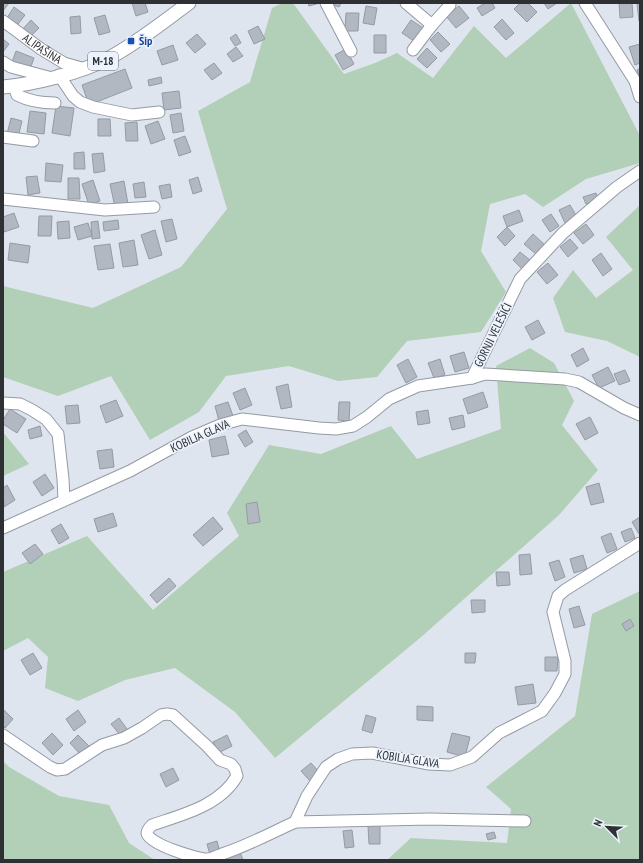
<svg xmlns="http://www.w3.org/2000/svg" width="643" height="863" viewBox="0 0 643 863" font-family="'PT Sans Narrow',sans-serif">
  <rect width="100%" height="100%" fill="#dfe5ef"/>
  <path fill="#b2cfb8" d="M282,3h11l51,71 31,-11 22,-10 36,25 41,-52 32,32 65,-55 69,133v27l-54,16 -43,28 -18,-13 -35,10 -9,47 25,41 -25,40 -74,9 -30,36 -39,4 -49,-15 -63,10 -27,36 -49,28 -39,-64 -53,20 -55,-19v-91l90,22 88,-41 46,-58 -29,-98 52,-29 22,-74z
    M640,205v152l-33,-16 -42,-9 -12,-34 20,-28 23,28 37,-28 -27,-33z
    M530,348l24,15 20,38 -12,24 36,45 -39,45 -139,123 -145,120 -40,-46 -60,-44 -50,12 -47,21 -33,-13 3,-31 -20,-19 -25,13v-79l84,-36 66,74 86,-74 -12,-23 42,-68 52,9 70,-28 26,33 84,-30 -5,-63z
    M3,432l26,32 -26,12z
    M640,591v269h-253l24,-22 96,5 4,-34 -25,-22 89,-71 17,-102z
    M3,761l6,6 50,29 50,9 20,38 26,17h-152z"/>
  <path fill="#b2b8c2" stroke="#959ba4" d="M3,3h6l-6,8z
    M132,3h13l3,9 -12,4z
    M308,3h12l-11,3z
    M328,3h13l-2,4z
    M485,3h7l3,5 -13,8 -5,-8z
    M520,3h8l9,9 -10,10 -13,-13z
    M544,3h13l-9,6z
    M619,3h13l1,14 -13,1z
    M637,3h3v18h-1z
    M366,6l11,2 -3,17 -11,-2z
    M459,6l10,12 -13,10 -10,-12z
    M14,7l11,8 -10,13 -10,-7z
    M346,13h13l-1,18h-13z
    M105,15l5,17 -11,3 -5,-17z
    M80,16l1,17 -10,1 -1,-17z
    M502,19l12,14 -8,7 -12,-13z
    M31,20l8,8 -10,10 -8,-7z
    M411,20l12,8 -9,13 -12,-8z
    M258,26l7,13 -11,5 -6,-13z
    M438,32l12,12 -9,8 -11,-12z
    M197,34l9,10 -11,9 -9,-10z
    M236,34l5,9 -6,3 -5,-8z
    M374,35h12v18h-12z
    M3,39l6,5 -6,8z
    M640,44v19l-5,2 -6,-18z
    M173,45l5,15 -16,5 -5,-14z
    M236,47l7,9 -10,6 -6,-8z
    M427,48l10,10 -10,10 -10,-9z
    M346,49l8,15 -11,6 -8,-15z
    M16,51l18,7 -5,14 -18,-7z
    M214,63l8,10 -10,7 -8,-10z
    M640,68v12l-3,-10z
    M125,69l7,19 -43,17 -7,-20z
    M161,77l1,6 -13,3 -1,-6z
    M179,91l2,17 -17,2 -2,-17z
    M56,106l18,2 -4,28 -18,-3z
    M30,111l16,2 -2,21 -17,-2z
    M181,113l3,18 -11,2 -3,-18z
    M11,118l11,3 -4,16 -11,-3z
    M98,119h12l1,17h-13z
    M158,121l7,18 -14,5 -6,-18z
    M137,122l1,19h-12l-1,-18z
    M185,136l6,16 -12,4 -5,-16z
    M84,152l1,17h-11v-16z
    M103,153l2,18 -11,2 -2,-19z
    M46,163l17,2 -2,17 -16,-1z
    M37,176l3,17 -12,2 -2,-18z
    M198,177l4,14 -9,3 -4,-14z
    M68,178h11l1,21h-12z
    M93,180l7,21 -11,4 -7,-21z
    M124,181l4,23 -13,3 -5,-23z
    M144,182l2,15 -11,1 -2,-14z
    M170,184l2,13 -10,2 -3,-13z
    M596,193l3,7 -13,4 -3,-7z
    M570,205l7,12 -12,6 -6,-13z
    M519,210l4,11 -16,6 -4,-11z
    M14,213l5,14 -15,5 -1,-15z
    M551,214l8,12 -9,6 -8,-12z
    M39,216h13l-1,20h-13z
    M172,219l5,20 -11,3 -5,-21z
    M118,220l1,9 -15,2 -1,-9z
    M69,221l1,17 -12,1 -1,-17z
    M98,221l2,17 -8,1 -1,-17z
    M88,223l4,13 -14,4 -4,-13z
    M586,224l8,11 -11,9 -9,-11z
    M507,227l8,9 -10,10 -8,-9z
    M155,230l7,25 -13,4 -8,-24z
    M533,234l12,11 -8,10 -13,-11z
    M570,239l8,9 -10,9 -8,-10z
    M134,240l4,25 -15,2 -4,-24z
    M10,243l20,3 -2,17 -20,-3z
    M110,244l4,24 -16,2 -4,-24z
    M520,252l10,8 -8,9 -9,-9z
    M601,253l11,16 -9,7 -11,-16z
    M548,263l10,12 -11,9 -10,-12z
    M538,320l7,13 -13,7 -7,-13z
    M583,348l6,12 -12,7 -6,-12z
    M464,352l5,16 -14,4 -5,-16z
    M408,359l9,18 -11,6 -9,-18z
    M440,359l5,16 -11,3 -6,-15z
    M608,367l7,14 -16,7 -7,-13z
    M625,370l5,11 -11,4 -5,-11z
    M288,384l4,23 -11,2 -5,-22z
    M245,388l7,17 -12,5 -7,-17z
    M483,392l5,15 -20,7 -5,-15z
    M116,400l7,16 -17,7 -6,-17z
    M228,402l5,14 -14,5 -4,-15z
    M339,402h11l-1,19 -11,-1z
    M78,405l2,18 -13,1 -2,-18z
    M10,409l16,10 -9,14 -14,-9v-4z
    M428,410l2,13 -12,2 -2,-13z
    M463,415l2,12 -13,3 -3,-12z
    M590,417l8,16 -13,7 -9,-16z
    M40,426l2,10 -12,3 -2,-9z
    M246,430l7,12 -8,5 -7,-12z
    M225,436l4,18 -17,3 -3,-17z
    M112,449l2,18 -14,2 -3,-18z
    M45,474l9,14 -12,8 -9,-14z
    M599,483l5,19 -13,3 -5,-18z
    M7,485l8,15 -11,7 -1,-19z
    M257,502l3,20 -12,2 -2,-20z
    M113,513l4,13 -19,6 -4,-13z
    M213,517l10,12 -20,17 -10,-11z
    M640,517v17h-1l-7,-12z
    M61,524l8,14 -10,6 -8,-14z
    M631,528l4,10 -10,4 -4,-10z
    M611,533l6,16 -10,4 -6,-16z
    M35,544l8,10 -13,10 -8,-11z
    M530,554l2,20 -12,1 -1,-20z
    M583,555l4,14 -13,4 -4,-14z
    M559,560l6,17 -10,4 -6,-18z
    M496,572h13l1,13 -13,1z
    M169,578l7,8 -19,17 -7,-8z
    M471,600h14v12l-13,1z
    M579,606l6,19 -11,3 -5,-19z
    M630,619l4,7 -8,5 -4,-7z
    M33,653l9,15 -12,7 -9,-15z
    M465,653h11l-1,10h-10z
    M545,657h13l-1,14h-12z
    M533,684l3,19 -18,2 -3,-18z
    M417,706l16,1v14l-16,-1z
    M3,709l10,10 -8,9 -2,-3z
    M78,710l8,12 -12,9 -8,-12z
    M366,715l10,3 -4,15 -10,-3z
    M119,718l8,11 -7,6 -9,-11z
    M52,733l11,12 -10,10 -11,-12z
    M452,733l18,4 -5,20 -18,-5z
    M78,735l11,11 -9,8 -10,-11z
    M227,735l5,11 -14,7 -5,-11z
    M311,763l9,10 -10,8 -9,-10z
    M173,768l6,12 -13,7 -6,-13z
    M380,825v19h-11l-1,-18z
    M352,830l2,17 -9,1 -2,-17z
    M494,832l2,6 -8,2 -2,-6z
    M217,841l3,11 -10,3 -3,-11z
    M240,852l3,8h-13l-1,-4z"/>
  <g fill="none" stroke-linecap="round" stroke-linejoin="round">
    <defs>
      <g id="minor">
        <path d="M326,3l25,48"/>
        <path d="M406,3l26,22 18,-20"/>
        <path d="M585,3l50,78 5,16"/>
        <path id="s1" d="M3,21l38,28 23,14 21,6"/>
        <path d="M413,50l19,-25"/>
        <path d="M3,62l8,5 41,11"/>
        <path d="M59,75l14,21 7,6 13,5 39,8 27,-3"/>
        <path d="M14,86l3,9c12,6 25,8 38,8"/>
        <path d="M3,137l30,4"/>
        <path d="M3,199l102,11 49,-3"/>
        <path d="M472,378l48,-99 43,-46 54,-46 23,-16"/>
        <path d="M3,403l17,1 12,6 14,9 12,15 5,45 1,21"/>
        <path d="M3,528l127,-57 62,-34 28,-12 22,-6 77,9 17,1 17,-3 14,-9 22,-18 29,-13 54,-8 13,-4 80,5 14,3 45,26 16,7"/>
        <path d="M3,735l47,32 7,3 8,-1 37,-24 22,-7 18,-10 19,-13 6,-1 6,1 34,31 13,14 11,4 4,5 2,7c-17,30 -56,39 -85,49 -2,2 -5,5 -5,8 1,11 50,26 60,26 5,0 10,-3 15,-5 25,-8 49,-21 73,-32l12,-26 19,-29 12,-8 14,-5 20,-1 57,11 21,1 22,-8 27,-24 43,-22 13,-18 10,-19v-13l-12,-49 5,-16 7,-6 75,-47"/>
        <path d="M295,822l135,-3 95,2"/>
      </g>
      <path id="major" d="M3,87c31,-3 78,-14 106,-29 28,-15 54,-36 80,-55"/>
    </defs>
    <use href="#minor" stroke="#949aa3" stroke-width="13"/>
    <use href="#major" stroke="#949aa3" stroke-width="15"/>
    <use href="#minor" stroke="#fff" stroke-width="11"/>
    <use href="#major" stroke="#fff" stroke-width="13"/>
  </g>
  <rect fill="#1a4fb4" stroke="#ecf3fd" stroke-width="1.5" x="127" y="37" width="8" height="8" rx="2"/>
  <g text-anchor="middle" stroke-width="3.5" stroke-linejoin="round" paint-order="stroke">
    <rect fill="#ecf3fd" stroke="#676a70" stroke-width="1" x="88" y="52" width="30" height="18" rx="3"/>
    <g font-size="11" font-weight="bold" fill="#2e3034">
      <text x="103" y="65">M-18</text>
    </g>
    <g font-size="12" font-weight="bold" fill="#164399" stroke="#ecf3fd" text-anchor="start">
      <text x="139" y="45">Šip</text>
    </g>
    <g font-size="12" fill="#2e3034" stroke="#ecf3fd">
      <text dy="4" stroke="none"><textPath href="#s1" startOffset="48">ALIPAŠINA</textPath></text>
      <text transform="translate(493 335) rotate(-64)" y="4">GORNJI VELEŠIĆI</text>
      <text transform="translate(200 436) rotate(-24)" y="4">KOBILJA GLAVA</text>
      <text transform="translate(408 759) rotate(9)" y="4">KOBILJA GLAVA</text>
    </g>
  </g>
  <rect width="643" height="863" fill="none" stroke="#2e3034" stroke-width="8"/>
  <g transform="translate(607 827) rotate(294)" stroke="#ecf3fd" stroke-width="3" paint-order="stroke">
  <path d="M0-3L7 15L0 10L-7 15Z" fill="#2e3034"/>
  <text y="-6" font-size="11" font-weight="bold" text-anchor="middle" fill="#2e3034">N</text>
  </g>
</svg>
